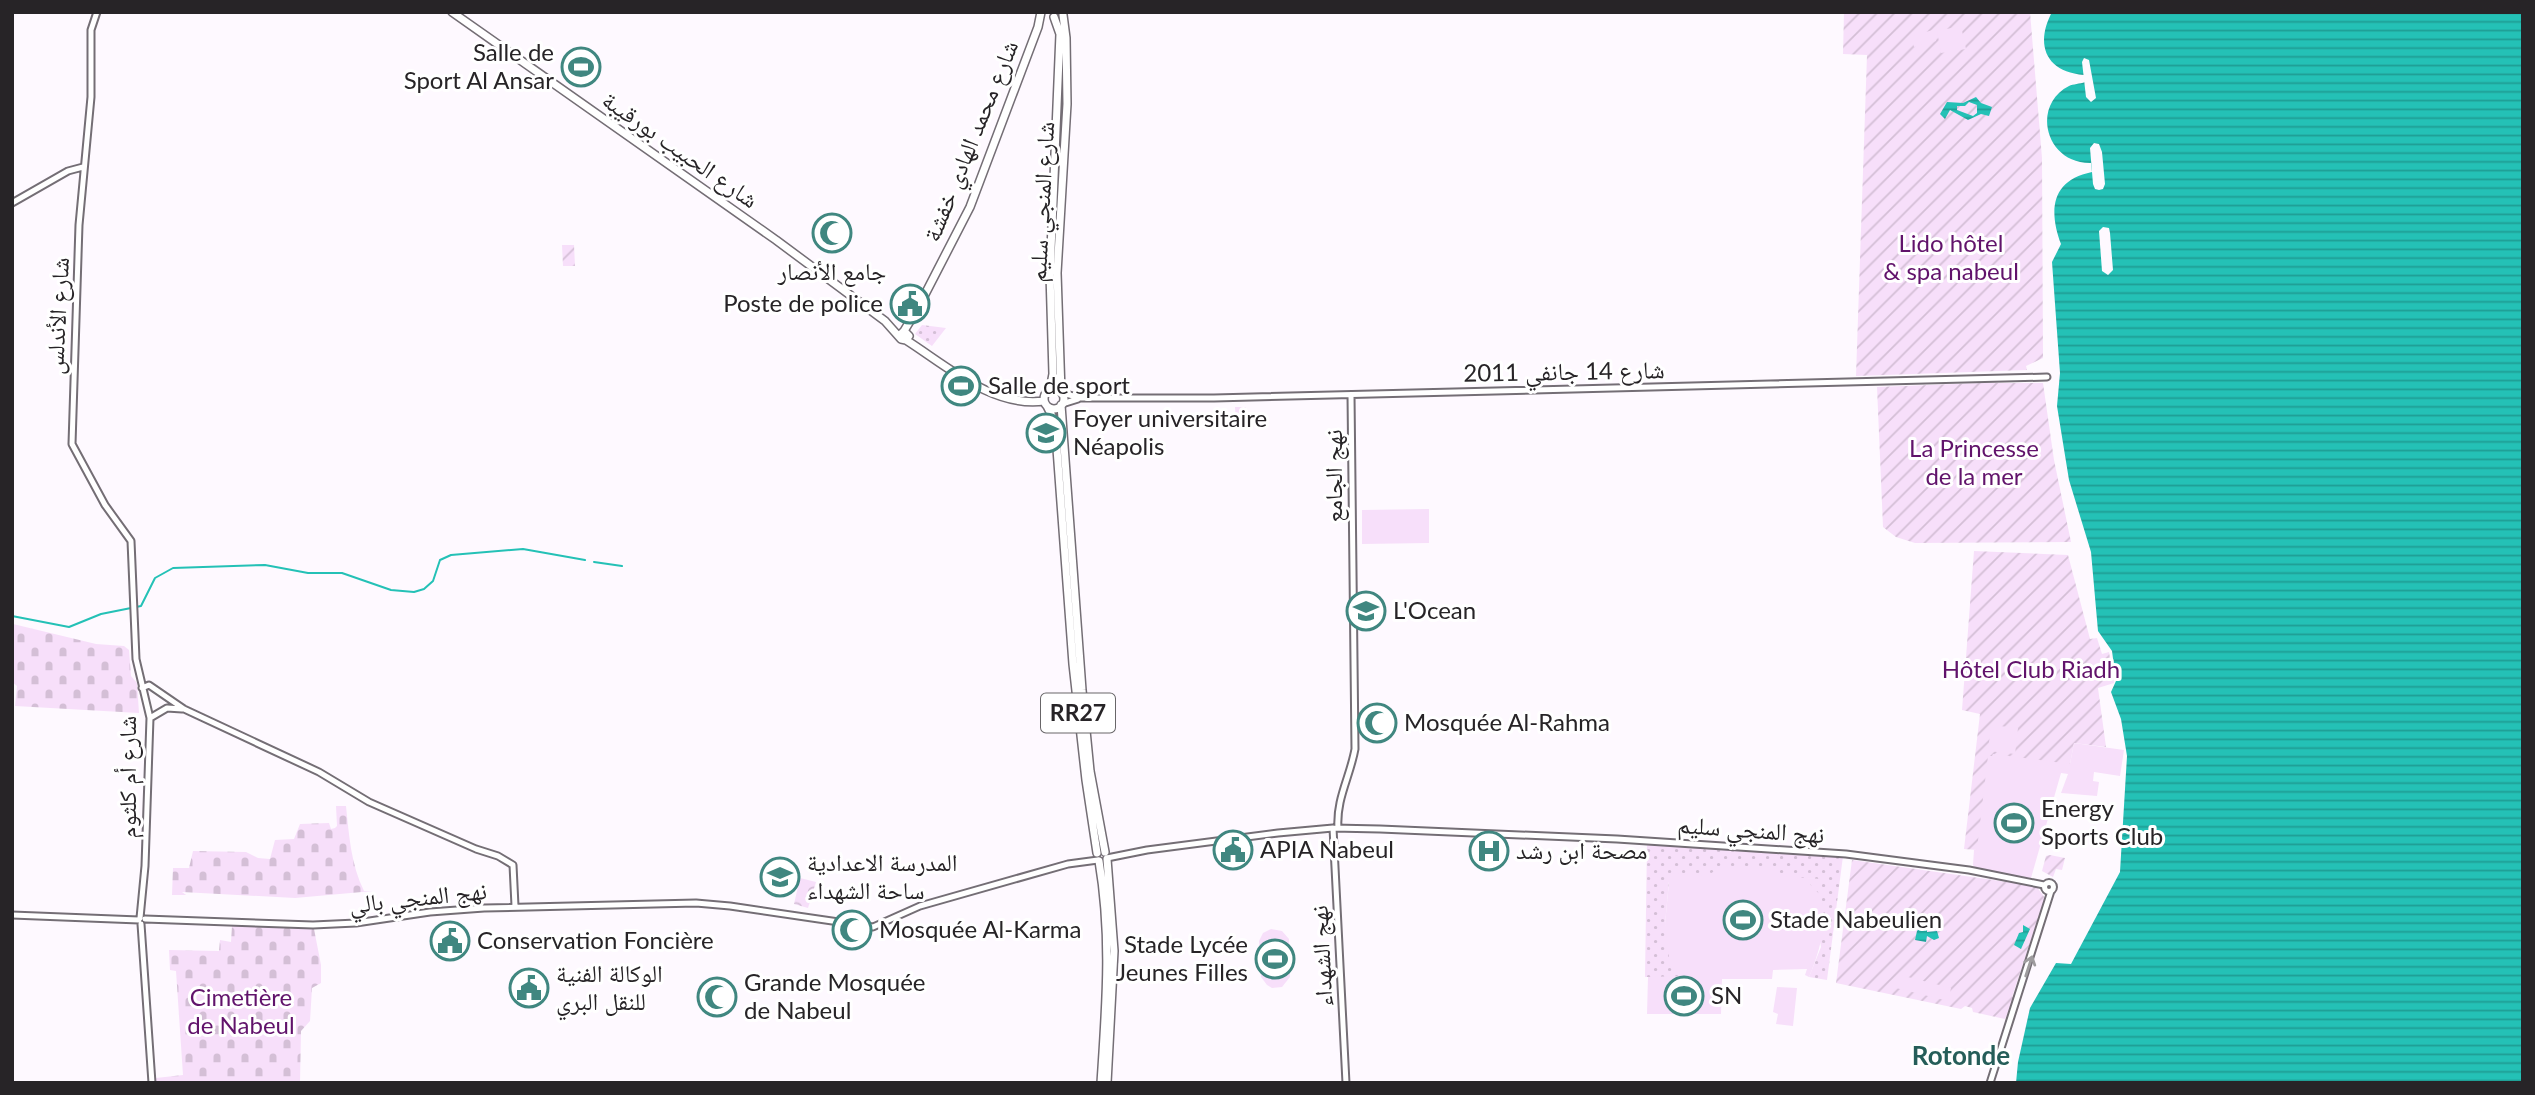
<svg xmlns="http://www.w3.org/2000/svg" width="2535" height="1095" viewBox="0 0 2535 1095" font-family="Lato,'Noto Naskh Arabic',sans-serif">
  <defs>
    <pattern id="grass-dots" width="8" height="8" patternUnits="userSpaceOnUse" patternTransform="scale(1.75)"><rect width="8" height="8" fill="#f7dffa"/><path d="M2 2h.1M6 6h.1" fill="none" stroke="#d4bfd6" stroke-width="1.8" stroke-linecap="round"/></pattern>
    <pattern id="cemetery-stones" width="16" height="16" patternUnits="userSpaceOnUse" patternTransform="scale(1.75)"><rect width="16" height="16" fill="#f7dffa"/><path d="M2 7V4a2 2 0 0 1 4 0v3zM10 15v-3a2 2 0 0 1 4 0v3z" fill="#d4bfd6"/></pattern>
    <pattern id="park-crowns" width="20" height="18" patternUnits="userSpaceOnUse" patternTransform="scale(1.75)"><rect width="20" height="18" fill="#f7dffa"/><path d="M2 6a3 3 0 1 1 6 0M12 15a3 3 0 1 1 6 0" fill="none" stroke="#d4bfd6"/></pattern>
    <pattern id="garden-furrows" width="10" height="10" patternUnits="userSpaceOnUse" patternTransform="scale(1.75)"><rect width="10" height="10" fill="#f7dffa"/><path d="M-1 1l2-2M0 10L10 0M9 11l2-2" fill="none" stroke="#d4bfd6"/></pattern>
    <pattern id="water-rules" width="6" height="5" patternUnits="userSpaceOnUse" patternTransform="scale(1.75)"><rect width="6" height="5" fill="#24c1b6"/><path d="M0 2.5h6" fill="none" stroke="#1f9d94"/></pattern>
  </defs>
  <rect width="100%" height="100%" fill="#fef9ff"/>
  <path fill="url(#grass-dots)" d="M922,325l24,3 -14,18 -17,-12z
    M1647,843l196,13 -16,124 -18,-3 12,-30 -11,-64 10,-4 -113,-3 -38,5 -4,43 18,53h-38z"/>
  <path fill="url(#cemetery-stones)" d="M13,624l83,20 28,2 5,4 2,26 6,7 2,30 -124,-7 2,-20 -5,-4z
    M336,806h10c3,29 5,59 18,85h9l-78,7 -113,-6 4,3h-14l1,-27h16l4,-17 53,1 12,6 12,1 5,-19 19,-1 6,-15 29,-1 2,6 4,-1 2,-2z
    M232,926l82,3 7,36v18l-9,5 -2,33 -9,10 -1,52h-144v-5l27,-3 -7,-104 -6,-1 -1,-20 50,1 1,-11 11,2z"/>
  <path fill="url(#park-crowns)" d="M800,878l16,4 -8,26 -14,-4z"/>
  <path fill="url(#garden-furrows)" d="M1844,12h186l12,146 1,200 -17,8 1,4 -171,6 11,-321 -24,-1z
    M574,245l1,21h-12l-1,-21z
    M1981,383h62l11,77 17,82 -156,1 -19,-6 -13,-10 -6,-140z
    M1974,551l94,4 22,84 7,-1 5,16 7,-2 5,31 -16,5 8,59 -32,-4 -4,21 -93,86 -13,-1 16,-135 -18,-4z
    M2050,855l15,3 -3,12 -6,-1 -3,8 -11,-6 4,-15z
    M1852,860l184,26 9,12 -33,99 4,1 -11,21 -32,-7 -1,-4 -7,-2 -4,3 -125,-26z"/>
  <path fill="#f7dffa" d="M1961,26l5,23 -25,4 -4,-22z
    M1933,30l3,11 -22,6 -3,-11z
    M568,55l26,2 -2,23 -25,-3z
    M1235,407h11v18l-10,1z
    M1429,509v34l-67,1v-34z
    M1991,725l27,3 -3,26 -27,-3z
    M2074,743l50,7 -4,26 -26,-4 -1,9 6,1 -2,14 -36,-3 7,-19 -7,-1 -30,105 -55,-9 -3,-4 1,-15 3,-1 11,-93h4l1,-2 77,10z
    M1719,868h49l12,8 40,3v5h-10c2,4 8,7 10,12 10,23 -2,60 -11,81l-4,-2 2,-6 -34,1 -1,9h-50l-1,35h-74l1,-37 34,-1 -12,-10 -5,-42 4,-42 -4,-3v-6l42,3z
    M1271,929l11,2 7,8 1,38 -8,10 -10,1 -5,-3 -6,-8 -2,-36 4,-8z
    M1900,975l51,13 -3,13 -52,-13z
    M1777,987l20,1 -4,38 -17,-2 2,-10 -5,-2z"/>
  <path fill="url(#water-rules)" fill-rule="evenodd" d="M2052,12h471v1071h-507l2,-21 12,-54 26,-45 15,1 49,-92 7,-116 -6,-37 -10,-27 5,-11 -4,-30 -14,-20 -7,-79 -22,-72 -12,-74 3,-33 -8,-111 9,-18c-13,-35 -9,-64 31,-72l-1,-9c-46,1 -60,-58 -22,-77 4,-2 11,-2 16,-4l-1,-7c-39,-3 -49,-31 -32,-63z
    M1976,97l5,6 11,4 -3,9 -8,-2 -13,6 -18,-10 -5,9 -5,-5 7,-12 16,1zM1969,102l8,3v8l-4,3 -16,-6v-4h8z
    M2023,925l7,4 -9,20 -7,-4 5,-12 4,-1z
    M1921,927l6,1v4l10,-1 2,7 -5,2 -7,-4 -1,6 -11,-2 2,-9z"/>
  <path fill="#fef9ff" d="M2084,58l5,2 7,38 -5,4 -5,-5 -4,-35z
    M2094,143l5,1 3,8 3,32 -2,5 -4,1 -4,-1 -2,-5 -3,-36z
    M2103,227l6,1 1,5 3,37 -5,5 -6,-4 -3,-40z"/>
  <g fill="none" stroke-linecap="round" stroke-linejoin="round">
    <path stroke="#24c1b6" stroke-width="2" d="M594,562l28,4
      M12,616l57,11 32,-13 40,-8 14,-28 18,-10 92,-3 43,8h34l49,17 23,2 10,-3 9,-8 7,-21 11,-5 72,-6 62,11"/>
    <defs>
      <path id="minor" d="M97,12l-6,18v67l-12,128 -7,219 33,61 26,36 5,118 14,59 -5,148 -5,52
        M12,203l56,-32 15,-4
        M1062,393l19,5h133l833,-21
        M1062,404l16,-5
        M142,688l7,-3 35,24 135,63 50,30 107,47 22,7 15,9 2,41
        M150,718l17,-10 15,1
        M1333,828l13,255
        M1338,828c-2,-29 12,-51 17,-79l-4,-354
        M1107,858l40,-8 131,-17 55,-5 47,1 237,10 229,15 123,16 75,15
        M2044.5 887a4.5 4.5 0 1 1 9 0a4.5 4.5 0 1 1-9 0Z
        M12,915l127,5
        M145,919l168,6 43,-2 74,-11 54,-4 212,-5 34,3 143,21 47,-21 148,-42 30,-4
        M141,924l11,159
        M1990,1083l61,-192"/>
      <path id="major" d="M452,12l324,228 109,81 16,18 5,1 3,-4 -5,-5 -5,5
        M904,331l15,-25 51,-99 68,-180 3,-15
        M906,340c41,26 87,68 138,61
        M1044 399a10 10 0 1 1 20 0a10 10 0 1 1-20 0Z
        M1050,390l3,-16 -3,-100 10,-240 -6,-17
        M1061,392l-4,-119 10,-169 -1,-66 -3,-23
        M1061,405l21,285 8,81 15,81
        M1047,406l8,16 18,242 13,116 11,73
        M1107,859l7,92 -7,132
        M1099,861c13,77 7,145 2,222"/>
    </defs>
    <use href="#minor" stroke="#746e75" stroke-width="9"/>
    <use href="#major" stroke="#746e75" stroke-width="10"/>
    <use href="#minor" stroke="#fff" stroke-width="5"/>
    <use href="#major" stroke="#fff" stroke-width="7"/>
  </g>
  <defs><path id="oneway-shaft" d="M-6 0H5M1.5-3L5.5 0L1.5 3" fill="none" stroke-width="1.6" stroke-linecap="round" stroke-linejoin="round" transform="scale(1.75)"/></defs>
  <use stroke="#9e9c9e" href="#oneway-shaft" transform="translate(2029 966) rotate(-72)"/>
  <defs>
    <symbol id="stadium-ring" viewBox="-11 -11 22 22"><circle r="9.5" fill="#fff" stroke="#408780" stroke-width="1.5"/><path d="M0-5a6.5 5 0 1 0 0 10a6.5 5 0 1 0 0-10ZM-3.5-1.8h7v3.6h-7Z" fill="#408780"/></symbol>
    <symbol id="mosque-ring" viewBox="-11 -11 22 22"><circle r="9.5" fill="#fff" stroke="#408780" stroke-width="1.5"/><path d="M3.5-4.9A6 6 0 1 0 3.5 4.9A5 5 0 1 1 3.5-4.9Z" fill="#408780"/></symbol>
    <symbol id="civic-ring" viewBox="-11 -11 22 22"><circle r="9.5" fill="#fff" stroke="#408780" stroke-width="1.5"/><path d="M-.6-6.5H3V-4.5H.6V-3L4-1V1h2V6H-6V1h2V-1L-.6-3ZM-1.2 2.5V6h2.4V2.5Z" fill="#408780"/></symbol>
    <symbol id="university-ring" viewBox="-11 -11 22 22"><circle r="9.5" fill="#fff" stroke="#408780" stroke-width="1.5"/><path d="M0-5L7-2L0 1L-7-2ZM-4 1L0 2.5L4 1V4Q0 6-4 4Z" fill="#408780"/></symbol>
    <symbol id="hospital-ring" viewBox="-11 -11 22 22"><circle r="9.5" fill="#fff" stroke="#408780" stroke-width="1.5"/><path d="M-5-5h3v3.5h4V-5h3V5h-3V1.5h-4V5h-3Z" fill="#408780"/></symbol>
  </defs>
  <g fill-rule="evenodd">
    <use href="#stadium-ring" x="559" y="45" width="44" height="44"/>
    <use href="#mosque-ring" x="810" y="211" width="44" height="44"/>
    <use href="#civic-ring" x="888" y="282" width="44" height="44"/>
    <use href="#stadium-ring" x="939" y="364" width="44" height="44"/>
    <use href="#university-ring" x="1024" y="411" width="44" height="44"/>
    <use href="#university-ring" x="1344" y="589" width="44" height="44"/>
    <use href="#mosque-ring" x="1355" y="701" width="44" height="44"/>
    <use href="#stadium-ring" x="1992" y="801" width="44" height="44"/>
    <use href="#civic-ring" x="1211" y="828" width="44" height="44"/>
    <use href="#hospital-ring" x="1467" y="829" width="44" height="44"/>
    <use href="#university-ring" x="758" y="855" width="44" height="44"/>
    <use href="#stadium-ring" x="1721" y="898" width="44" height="44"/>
    <use href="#mosque-ring" x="830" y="908" width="44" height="44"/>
    <use href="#civic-ring" x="428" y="919" width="44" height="44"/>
    <use href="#stadium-ring" x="1253" y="937" width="44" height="44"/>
    <use href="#civic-ring" x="507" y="966" width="44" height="44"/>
    <use href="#stadium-ring" x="1662" y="974" width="44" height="44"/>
    <use href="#mosque-ring" x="695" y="975" width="44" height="44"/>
  </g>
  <g text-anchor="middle" stroke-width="6" stroke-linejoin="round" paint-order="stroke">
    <rect fill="#fff" stroke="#686668" stroke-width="2" x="1041" y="693.5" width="74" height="39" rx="5"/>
    <g font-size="23" font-weight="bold" fill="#272427">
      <text x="1078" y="721">RR27</text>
    </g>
    <g font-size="24" fill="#272427" stroke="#fff" text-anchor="start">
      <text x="554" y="61" text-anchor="end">Salle de<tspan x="554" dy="28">Sport Al Ansar</tspan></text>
      <text x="832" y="280" text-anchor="middle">جامع الأنصار</text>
      <text x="883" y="312" text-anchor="end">Poste de police</text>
      <text x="988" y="394">Salle de sport</text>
      <text x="1073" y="427">Foyer universitaire<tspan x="1073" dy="28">Néapolis</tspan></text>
      <text x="1393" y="619">L'Ocean</text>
      <text x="1404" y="731">Mosquée Al-Rahma</text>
      <text x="2041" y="817">Energy<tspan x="2041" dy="28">Sports Club</tspan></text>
      <text x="1260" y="858">APIA Nabeul</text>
      <text x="1516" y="859">مصحة ابن رشد</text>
      <text x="807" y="871">المدرسة الاعدادية<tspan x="807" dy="28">ساحة الشهداء</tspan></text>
      <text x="1770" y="928">Stade Nabeulien</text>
      <text x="879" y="938">Mosquée Al-Karma</text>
      <text x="477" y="949">Conservation Foncière</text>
      <text x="1248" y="953" text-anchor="end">Stade Lycée<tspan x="1248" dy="28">Jeunes Filles</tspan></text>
      <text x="556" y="982">الوكالة الفنية<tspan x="556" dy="28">للنقل البري</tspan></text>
      <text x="744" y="991">Grande Mosquée<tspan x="744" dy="28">de Nabeul</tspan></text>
      <text x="1711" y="1004">SN</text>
    </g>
    <g font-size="24" fill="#272427" stroke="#fff">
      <text transform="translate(971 141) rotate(-68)" y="8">شارع محمد الهادي خفشة</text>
      <text transform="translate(680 150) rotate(35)" y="8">شارع الحبيب بورقيبة</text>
      <text transform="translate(1042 202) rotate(-87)" y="8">شارع المنجي سليم</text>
      <text transform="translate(58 316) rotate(-87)" y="8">شارع الأندلس</text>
      <text transform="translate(1564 372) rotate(-1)" y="8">شارع 14 جانفي 2011</text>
      <text transform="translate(1334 476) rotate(-90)" y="8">نهج الجامع</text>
      <text transform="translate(128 777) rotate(-90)" y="8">شارع أم كلثوم</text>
      <text transform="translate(1751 830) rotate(4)" y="8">نهج المنجي سليم</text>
      <text transform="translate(418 898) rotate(-6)" y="8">نهج المنجي بالي</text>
      <text transform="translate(1322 956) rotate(-93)" y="8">نهج الشهداء</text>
    </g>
    <g font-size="24" fill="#61136b" stroke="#fff">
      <text x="1951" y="252">Lido hôtel<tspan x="1951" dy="28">&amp; spa nabeul</tspan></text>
      <text x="1974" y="457">La Princesse<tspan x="1974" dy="28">de la mer</tspan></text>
      <text x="2031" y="678">Hôtel Club Riadh</text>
      <text x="241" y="1006">Cimetière<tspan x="241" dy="28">de Nabeul</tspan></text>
    </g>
    <g font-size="26" font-weight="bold" fill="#255e59" stroke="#fff">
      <text x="1961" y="1065">Rotonde</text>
    </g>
  </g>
  <rect width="2535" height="1095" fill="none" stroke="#272427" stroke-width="28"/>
</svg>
